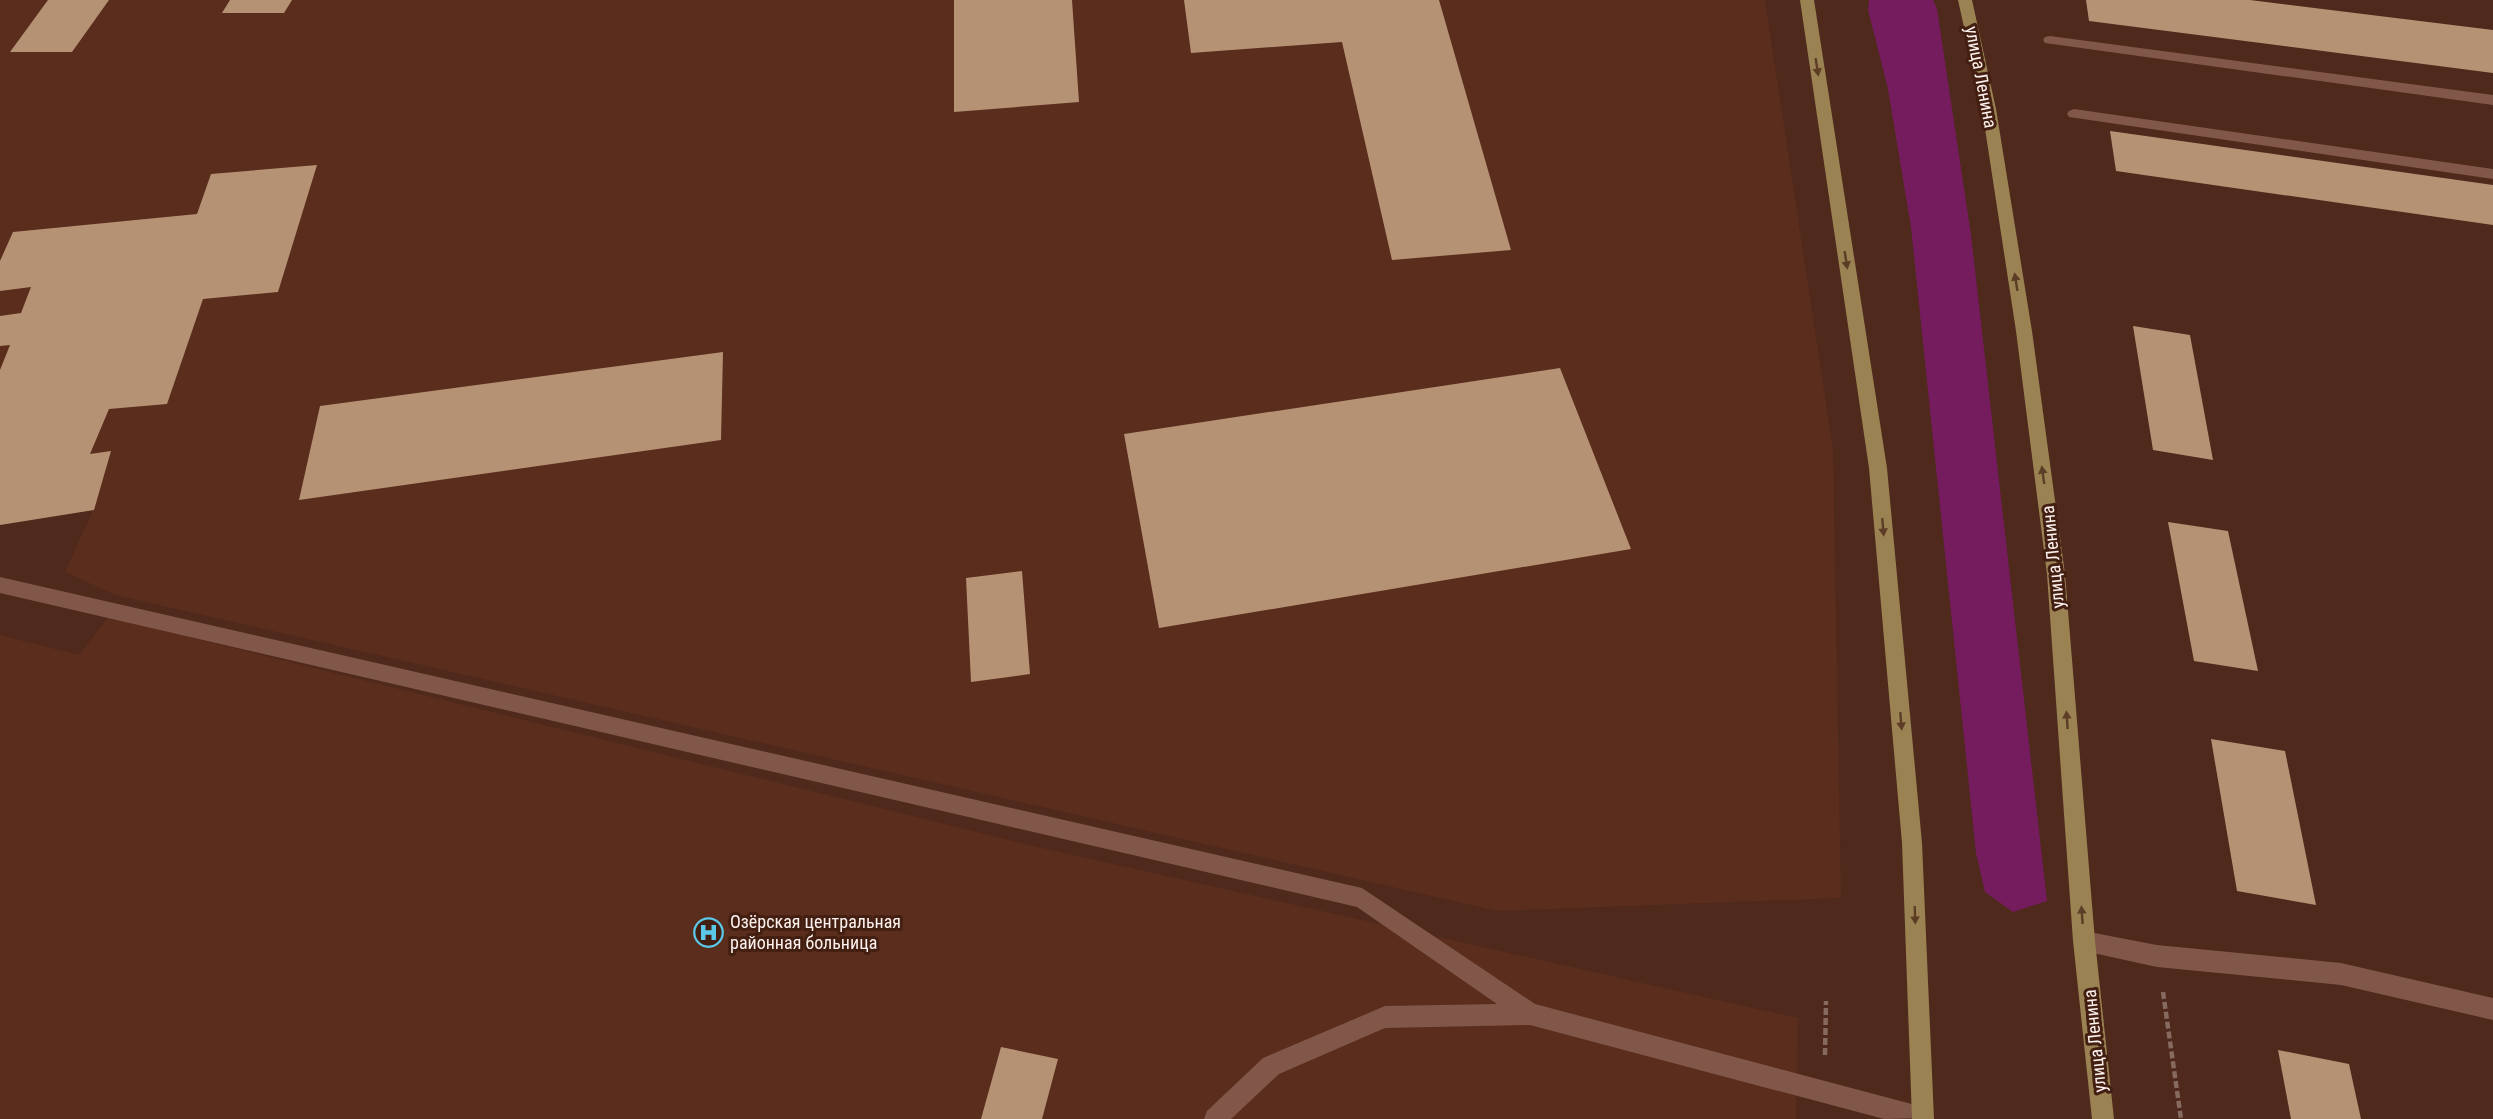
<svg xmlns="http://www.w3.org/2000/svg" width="2493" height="1119" viewBox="0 0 2493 1119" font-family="'Roboto Condensed',sans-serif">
  <rect width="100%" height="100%" fill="#4e291c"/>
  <path fill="#5a2d1d" d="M0,0h1765l68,449 8,449 -344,13 -1382,-316 -50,-23 28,-62 -93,15z
    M108,617l930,230 760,171 -2,101h-1796v-484l79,20z"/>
  <path fill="#751c5f" d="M1869,0h64l4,9 34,226 76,666 -34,11 -28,-20 -9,-39 -65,-626 -23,-138 -20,-79z"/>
  <path fill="#b69275" d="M48,0h61l-37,52h-62z
    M230,0h62l-8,13h-62z
    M954,0h118l7,102 -125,10z
    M1184,0h255l72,250 -119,10 -50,-218 -151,11z
    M2086,0h164l243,30v43l-404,-52z
    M2110,131l383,54v40l-377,-54z
    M317,165l-39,127 -75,7 -36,105 -58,5 -19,45 21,-3 -17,59 -94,15v-155l10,-25 -10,1v-30l21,-3 10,-26 -31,4v-30l13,-29 184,-18 14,-40z
    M2133,326l57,9 23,125 -60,-10z
    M723,352l-2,88 -422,60 21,-94z
    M1560,368l71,181 -472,79 -35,-194z
    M2168,522l60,9 30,140 -64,-10z
    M1022,571l8,103 -59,8 -5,-104z
    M2211,739l74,12 31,154 -79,-14z
    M1001,1047l57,12 -16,60h-61z
    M2278,1050l71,14 12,55h-70z"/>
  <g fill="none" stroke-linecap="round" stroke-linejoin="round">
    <path stroke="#86695f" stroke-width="4.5" stroke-dasharray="7 3" stroke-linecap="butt" d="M2163,992l18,127
      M1825,1055l1,-54"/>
    <path fill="#815749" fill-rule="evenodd" d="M2050,36l443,59v10l-448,-62 -2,-3 2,-3z
      M2074,109l419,60v10l-424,-62 -2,-3 2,-3z
      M0,577l1362,311 173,116 388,103 8,3 3,8 -50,1 -354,-94 -145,3 -106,46 -48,45h-27l3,-8 56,-53 122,-52 112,-2 -140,-97 -1357,-314z
      M2084,931l73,14 184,18 152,35v22l-152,-35 -184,-18 -73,-16 -7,-3 -4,-7 4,-7z"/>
    <path fill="#9a8252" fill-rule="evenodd" d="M1800,0h14l73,468 35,375 12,276h-22l-10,-276 -33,-375z
      M1958,0h14l24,109 36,222 33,243 30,367 19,178h-22l-19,-178 -26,-367 -31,-243 -34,-222z"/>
  </g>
  <defs><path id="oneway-solid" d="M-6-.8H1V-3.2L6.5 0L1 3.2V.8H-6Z" transform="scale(1.5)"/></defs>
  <g fill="#5d3d25">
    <use href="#oneway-solid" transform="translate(1817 67) rotate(81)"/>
    <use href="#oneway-solid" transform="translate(1846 260) rotate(81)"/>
    <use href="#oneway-solid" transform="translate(2016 282) rotate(-99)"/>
    <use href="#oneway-solid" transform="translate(2043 475) rotate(-98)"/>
    <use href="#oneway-solid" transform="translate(1883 527) rotate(85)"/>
    <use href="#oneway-solid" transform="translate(2067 720) rotate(-94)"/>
    <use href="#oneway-solid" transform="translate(1901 721) rotate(85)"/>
    <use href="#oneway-solid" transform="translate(1915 915) rotate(88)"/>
    <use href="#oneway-solid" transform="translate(2082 915) rotate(-94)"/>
  </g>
  <defs>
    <symbol id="hospital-ring" viewBox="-11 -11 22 22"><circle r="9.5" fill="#431f12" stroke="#5bc8e7" stroke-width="1.5"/><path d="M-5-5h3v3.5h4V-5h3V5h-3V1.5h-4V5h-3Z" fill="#5bc8e7"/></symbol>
  </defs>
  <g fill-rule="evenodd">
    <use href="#hospital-ring" x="692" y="916" width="33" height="33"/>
  </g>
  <g text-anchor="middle" stroke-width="6" stroke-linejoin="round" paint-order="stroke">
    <g font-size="18" fill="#fdf2ef" stroke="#431f12">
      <text transform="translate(1981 77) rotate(79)" y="6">улица Ленина</text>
      <text transform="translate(2053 557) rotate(-96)" y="6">улица Ленина</text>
      <text transform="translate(2095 1041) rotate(-96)" y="6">улица Ленина</text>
    </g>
    <g font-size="18" fill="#fdf2ef" stroke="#431f12" text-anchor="start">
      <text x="730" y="928">Озёрская центральная<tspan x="730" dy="21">районная больница</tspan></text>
    </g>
  </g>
</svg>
